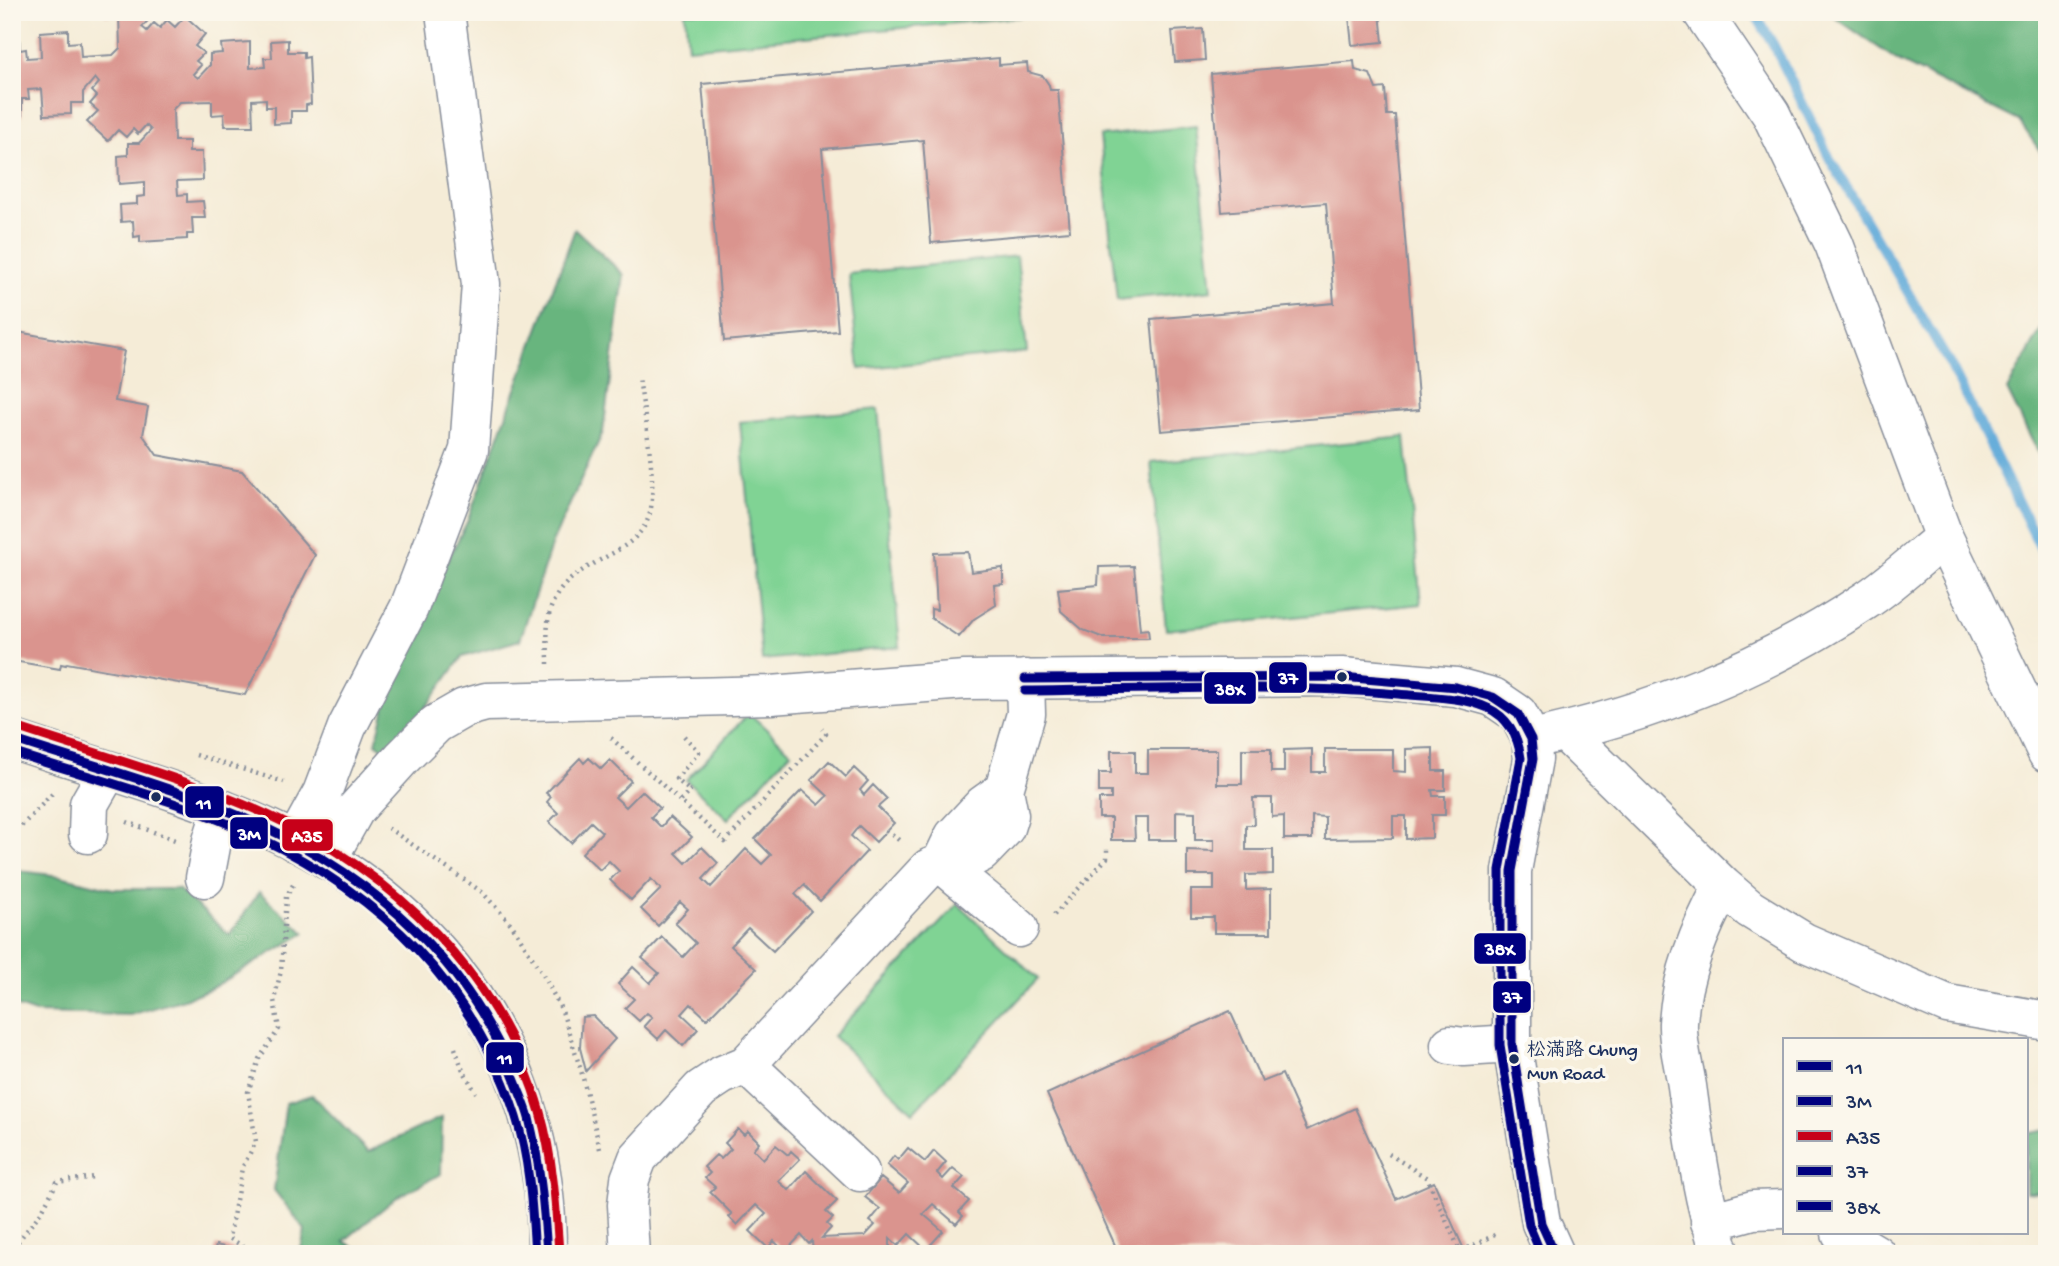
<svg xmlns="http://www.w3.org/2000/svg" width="2059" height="1266" viewBox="0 0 2059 1266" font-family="'Gochi Hand','LXGW WenKai TC',sans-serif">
  <rect width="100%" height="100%" fill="#fbf7ec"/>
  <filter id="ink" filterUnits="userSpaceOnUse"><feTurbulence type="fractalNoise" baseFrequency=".0143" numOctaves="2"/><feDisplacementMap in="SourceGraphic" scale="14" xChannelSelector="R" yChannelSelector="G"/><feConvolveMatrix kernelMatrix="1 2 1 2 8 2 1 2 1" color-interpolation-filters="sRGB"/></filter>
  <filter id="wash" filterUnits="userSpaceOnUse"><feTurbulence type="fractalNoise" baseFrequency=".00686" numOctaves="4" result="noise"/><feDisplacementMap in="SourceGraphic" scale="28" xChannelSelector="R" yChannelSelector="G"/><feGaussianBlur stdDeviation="1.57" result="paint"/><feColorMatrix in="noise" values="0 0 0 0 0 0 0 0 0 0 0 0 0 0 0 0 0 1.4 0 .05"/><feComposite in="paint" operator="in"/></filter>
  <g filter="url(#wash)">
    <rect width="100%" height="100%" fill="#f5ecd7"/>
    <path fill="#80d394" stroke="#4e8179" stroke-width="2" d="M685,12h335v5l-332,31z
      M1196,126l16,164 -95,10 -17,-164z
      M1017,256l10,96 -168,17 -10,-95z
      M878,409l22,238 -138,13 -22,-238z
      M1405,437l16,167 -255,26 -15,-168z
      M749,713l42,39 -63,67 -42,-39z
      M958,904l80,75 -125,133 -80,-76z"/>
    <path fill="#68b57e" stroke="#42726e" stroke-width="2" d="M1827,12h220v149l-28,-40 -121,-60z
      M575,229l49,46 -21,157 -51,111 -32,97 -58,17 -70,98 -16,-12 21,-83 70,-138z
      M2047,319v152l-40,-81z
      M12,870l48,6 53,13h65l52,46 29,-43 46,41 -93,55 -28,11 -54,16 -95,-2 -23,-8z
      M312,1095l56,57 74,-35 -1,57 -44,23 -53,44 21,13h-65l5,-24 -31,-40 12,-87z
      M2047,1130v63l-21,-1v-58z"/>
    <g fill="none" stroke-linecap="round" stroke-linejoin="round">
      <path stroke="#61aad9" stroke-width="10" d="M1754,12l19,32 57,115 122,209 95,193"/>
    </g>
    <g id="blocks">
      <path fill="#da948e" d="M105,12h51l-14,15 5,4 7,-8 6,5 7,-8 8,7 10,-11 20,18 -10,12 9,7 -8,8 5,4 -8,9 5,4 12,-13v-11l12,-1 -1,-9 29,-2v26l15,-1 -1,-9h8l-1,-17 17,-1v12h16v6l5,-1 2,47 -5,1v6h-15v12l-17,1v-17h-8v-8l-14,1 1,26h-28l-1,-12 -12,1v-14l-32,1 -7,7 1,32h15v11h13l1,28 -26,1 1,14 9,-1v8l16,-1 2,17h-13l1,16h-6v5l-47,3v-6l-6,1 -1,-16 -12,1 -1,-17 17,-1v-7l8,-1v-14l-26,2 -1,-28 10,-1v-12h11l12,-13 -5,-5 -8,9 -5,-5 -7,8 -8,-7 -10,11 -21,-19 11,-11 -8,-7 7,-8 -5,-5 7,-8 -4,-5 -12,14v11h-12v11l-27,1 -2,-26 -14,1 1,9h-7v17h-10v-83h7l1,17 6,-1 1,9 14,-1 -1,-25 28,-2v13l12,-1 1,15 32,-2 7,-7 -1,-33 -14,1z
        M1380,13l3,29 -31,3 -3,-28z
        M1203,29l2,31 -30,2 -3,-31z
        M999,58v7l28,-2 1,9 15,4 6,9 1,5h8l12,141 -139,12 -8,-103 -101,9 16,182 -114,10 -22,-257z
        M1354,61l1,9 15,4 6,15 9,-1 2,27h8l24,295 -258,21 -10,-112 183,-16 -8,-100 -104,9 -11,-138z
        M12,331l112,20 -9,50 33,6 -5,28 14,20 85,16 73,84 -70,140 -178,-32 -1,2 -5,-1 -1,5 -47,-8z
        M968,552l3,20 32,-4v16l-9,1 2,20 -22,14 -15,18 -28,-19v-9l6,1 -3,-57z
        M1134,566l6,64 8,-1 1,9h-45l-21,-8 -22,-19 -3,-22 40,-4 1,-18z
        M1433,748v23h12v19h-13l1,6h12v19h-13v23l-26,1v-23h-13v22l-68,1v-22l-13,-1v23h-28v-23l-12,1v-19h-19l1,27h-8v25h27v24l-27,1v15l25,-1v44h-57v-16h-23v-27h23v-15h-27v-25l27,1v-11h-19v-28l-19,-1v29h-28v-22h-14l1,22h-24v-22h-12v-19h12v-7h-12v-19h12v-22h24v22h13v-23h69v34h25v-35h29v23h13v-22l28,-1v23h13v-23h68v22l13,1v-23z
        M580,758l4,5 5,-5 12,11 9,-9 21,21 -16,16 11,10 16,-16 18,17 -9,9 10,10 9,-10 22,20 -16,16 10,10 16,-16 16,16 -15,16 8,8 35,-38 16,15 9,-9 -16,-16 47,-49 17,15 9,-9 -17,-16 18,-19 17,16 8,-9 14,13 -8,9 4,5 9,-10 14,14 -9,8 16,16 -18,19 -17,-16 -8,10 16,15 -47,50 -16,-16 -9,9 16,17 -38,40 -25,-23 -17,18 25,23 -49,50 -16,-15 -9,10 16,15 -15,17 -17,-16 -8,9 -14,-13 8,-9 -5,-4 -8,8 -14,-13 9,-9 -16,-15 15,-17 17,16 9,-10 -17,-15 20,-21 21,20 13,-14 -21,-20 13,-14 -8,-7 -22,24 -17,-17 20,-20 -10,-10 -20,21 -21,-20 9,-9 -10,-10 -9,9 -18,-17 20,-21 -11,-10 -20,21 -22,-21 9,-9 -11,-11 4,-5 -5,-4z
        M1230,1011l32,71 20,-8 25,56 48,-22 41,91 38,-17 32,72h-347l-72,-160z
        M593,1016l22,23 -29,32 -6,-23 2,-31z
        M738,1129l6,6 4,-4 11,11 -6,7 10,10 13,-14 12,10 3,-4 9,8 -22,22 11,9 17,-19 31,30 -11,11 7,6 -6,6 4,4 -9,10 43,-2 10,-11 -5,-4 10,-12 -15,-12 16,-19 18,15 9,-10 -21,-18 7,-9 4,4 10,-12 17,14 9,-11 12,11 -9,11 6,6 10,-11 11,9 -10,11 15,13 -10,11 4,4 -7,8 -23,-20 -10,10 20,17 -17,19 -17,-16 -11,12 -8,-8v16h-77l-1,-13 -3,3 -8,-9 -16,17 -11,-11 -6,7 -18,-17 16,-17 -10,-9 -19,20 -8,-8 3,-3 -22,-22 5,-5 -10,-9 5,-5 -6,-6 12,-12 5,4 10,-10 -6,-6z
        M216,1245l33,8v1h-35z"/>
    </g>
  </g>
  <g filter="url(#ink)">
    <use href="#blocks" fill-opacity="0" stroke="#888e9a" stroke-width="2"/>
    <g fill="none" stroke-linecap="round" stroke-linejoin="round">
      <defs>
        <path id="minor" d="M1702,12l69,102 63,130 110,294 103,215
          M1565,732l158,154
          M1531,739c117,-24 234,-71 334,-138 28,-18 53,-43 79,-63
          M88,834l1,-30 19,-33
          M295,842l27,-49 25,-66 62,-119 60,-158 12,-166 -36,-272
          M327,860l28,-50 47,-52 34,-34 28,-16 22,-6 285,-7 194,-15 377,-3 114,10 37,10 25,17 13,25 2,20 -21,112v173l29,179 14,31
          M941,863l78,65
          M941,863l13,-27 29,-31 21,-15
          M205,878l7,-37 10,-32
          M1450,1045l14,2 48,-3
          M746,1065l114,107
          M1710,1222l43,-12 31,-1
          M1841,1233l35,21
          M630,1254l-3,-49 3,-26 8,-21 63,-69 21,-14 24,-10 183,-197 12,-5 24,-2 16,-8 24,-25 4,-13 -5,-25 22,-76 -1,-35
          M1721,1254c-19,-54 -26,-111 -34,-168 -3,-20 -10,-43 -9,-63 3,-49 22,-94 45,-137l27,23 54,33 143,62 100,17"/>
        <path id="major" d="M12,739c83,28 170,51 251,87 178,79 285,231 284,428"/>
      </defs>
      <use href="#minor" stroke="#888e9a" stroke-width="41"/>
      <use href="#major" stroke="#888e9a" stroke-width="41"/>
      <path stroke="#888e9a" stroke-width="4.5" stroke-dasharray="2 5" stroke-linecap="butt" d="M548,664c0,-19 -3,-42 4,-59 18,-47 83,-46 97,-89 10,-28 -6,-106 -10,-139
        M12,696l12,4
        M684,736l15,16 -23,27 14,12
        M611,738l114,104 101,-108 -4,-5
        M196,755l88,27
        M680,801l14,-14
        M127,822l48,18
        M388,828l94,64 30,33 34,55 16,31 20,63 18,75
        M892,834l10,9
        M12,836l40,-42
        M1054,915l53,-57v-12
        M455,1048l7,20 14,25
        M12,1101l4,-1
        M1389,1154l38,24 33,73
        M12,1244h4l26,-33 15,-29 37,-5
        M256,1254l-27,-16 13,-70 14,-26 -8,-50 11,-33 20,-30 -5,-29 7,-29 5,-74 8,-14
        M1455,1254l44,-21"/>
      <use href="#minor" stroke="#fff" stroke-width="38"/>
      <use href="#major" stroke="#fff" stroke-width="38"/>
      <defs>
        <path id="bus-1" d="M12,739c84,28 171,50 250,87 114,53 209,138 254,257 4,11 10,23 13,35 11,45 15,89 18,136"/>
        <path id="bus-2" d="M12,752c82,27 168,48 246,85 123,58 216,149 258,280 14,44 16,91 19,137"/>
        <path id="bus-3" d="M16,727c83,28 169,51 250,87 127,57 235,162 274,298 13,46 16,94 19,141"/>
        <path id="bus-4" d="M1025,679l317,-2 114,10 37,10 25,17 13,25 2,20 -21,112v173l29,179 14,31"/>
        <path id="bus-5" d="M1025,691c124,-1 250,-8 373,3 29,3 63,2 90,14 21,10 30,28 33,50l-21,112v175l29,180 12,29"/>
      </defs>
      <use href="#bus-1" stroke="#fbf7ec" stroke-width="14"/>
      <use href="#bus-2" stroke="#fbf7ec" stroke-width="14"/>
      <use href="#bus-3" stroke="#fbf7ec" stroke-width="14"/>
      <use href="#bus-4" stroke="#fbf7ec" stroke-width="14"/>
      <use href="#bus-5" stroke="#fbf7ec" stroke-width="14"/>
      <use href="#bus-1" stroke="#000080" stroke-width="9"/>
      <use href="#bus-2" stroke="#000080" stroke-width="9"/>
      <use href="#bus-3" stroke="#c70019" stroke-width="9"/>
      <use href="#bus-4" stroke="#000080" stroke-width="9"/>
      <use href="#bus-5" stroke="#000080" stroke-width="9"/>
    </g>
  </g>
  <g fill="#1b2f5e" stroke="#fbf7ec" stroke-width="2.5">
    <circle cx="1342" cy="677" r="6"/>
    <circle cx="156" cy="797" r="6"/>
    <circle cx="1514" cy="1059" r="6"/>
  </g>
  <g text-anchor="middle" stroke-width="7" stroke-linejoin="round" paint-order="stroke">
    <g font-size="19" fill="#1b2f5e" stroke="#fbf7ec" text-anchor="start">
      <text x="1527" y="1055">松滿路 Chung<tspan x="1527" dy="24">Mun Road</tspan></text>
    </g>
  </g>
  <g stroke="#fbf7ec" stroke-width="2.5">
    <rect x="1268" y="661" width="40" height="33" rx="7" fill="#000080"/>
    <rect x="1203" y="671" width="54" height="34" rx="7" fill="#000080"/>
    <rect x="184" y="785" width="41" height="34" rx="7" fill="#000080"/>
    <rect x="229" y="816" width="40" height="34" rx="7" fill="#000080"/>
    <rect x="281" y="818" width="53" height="34" rx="7" fill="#c70019"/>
    <rect x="1473" y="932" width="54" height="33" rx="7" fill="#000080"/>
    <rect x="1492" y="980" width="40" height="34" rx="7" fill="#000080"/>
    <rect x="485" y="1041" width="40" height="33" rx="7" fill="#000080"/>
  </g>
  <g font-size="19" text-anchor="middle" font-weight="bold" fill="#fff">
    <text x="1288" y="684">37</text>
    <text x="1230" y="695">38X</text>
    <text x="204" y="809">11</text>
    <text x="249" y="840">3M</text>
    <text x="307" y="842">A35</text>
    <text x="1500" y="955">38X</text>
    <text x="1512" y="1003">37</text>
    <text x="505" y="1064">11</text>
  </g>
  <rect width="2059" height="1266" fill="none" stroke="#fbf7ec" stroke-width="42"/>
  <rect x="1783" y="1038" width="245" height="196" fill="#fbf7ec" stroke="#a1a7b3" stroke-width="2"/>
  <rect x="1797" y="1061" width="35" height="10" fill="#000080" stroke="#a1a7b3" stroke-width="2"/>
  <text x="1846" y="1074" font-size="21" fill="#1b2f5e">11</text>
  <rect x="1797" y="1096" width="35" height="10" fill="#000080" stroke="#a1a7b3" stroke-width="2"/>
  <text x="1846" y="1108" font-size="21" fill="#1b2f5e">3M</text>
  <rect x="1797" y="1131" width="35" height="10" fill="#c70019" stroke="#a1a7b3" stroke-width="2"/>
  <text x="1846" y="1144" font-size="21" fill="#1b2f5e">A35</text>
  <rect x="1797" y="1166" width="35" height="10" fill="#000080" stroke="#a1a7b3" stroke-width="2"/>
  <text x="1846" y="1178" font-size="21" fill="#1b2f5e">37</text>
  <rect x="1797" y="1201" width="35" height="10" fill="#000080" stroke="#a1a7b3" stroke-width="2"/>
  <text x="1846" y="1214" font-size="21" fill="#1b2f5e">38X</text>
</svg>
